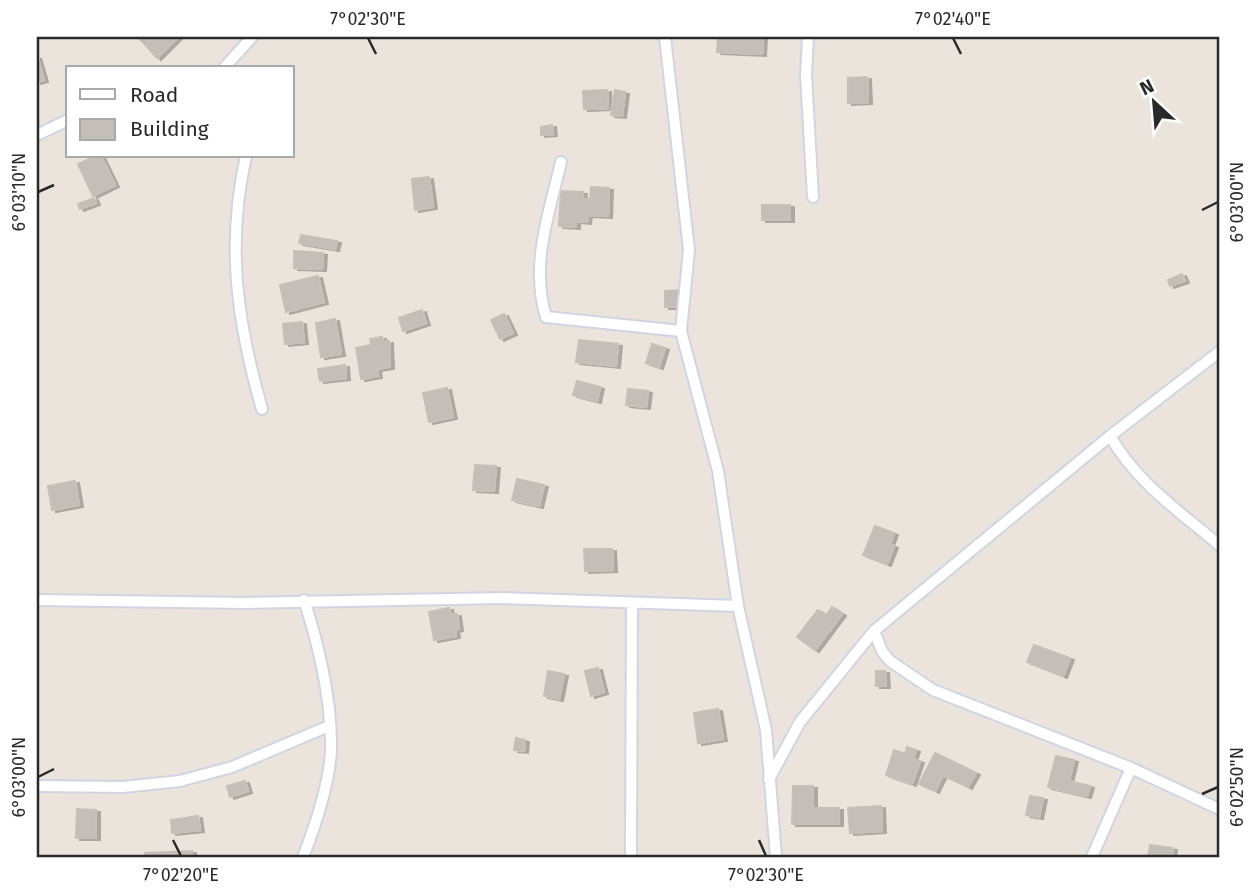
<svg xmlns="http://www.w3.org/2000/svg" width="1256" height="894" viewBox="0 0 1256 894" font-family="'Fira Sans',sans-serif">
  <defs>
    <filter id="shadow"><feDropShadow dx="4" dy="2" stdDeviation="0" flood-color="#0004"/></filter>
  </defs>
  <rect width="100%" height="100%" fill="#eae4dc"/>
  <path fill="#c3beb7" stroke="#c6c0b6" stroke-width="2" filter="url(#shadow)" d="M138,37h40l-21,21z
    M718,37h45l-1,17 -45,-2z
    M37,56l7,24 -7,2z
    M867,77l1,25 -20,1v-25z
    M607,90l1,18 -24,1 -1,-18z
    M615,90l10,2 -3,24 -11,-1z
    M552,125l1,9 -12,1v-8z
    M96,156h5l14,29 -22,11 -15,-32z
    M429,177l4,30 -18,3 -3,-31z
    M591,187l18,1 -1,28 -20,-1 -1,7 -11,-1v6l-17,-1 2,-35 22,1 -1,7h8z
    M94,198l2,5 -16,6 -2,-5z
    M762,205h28v15h-28z
    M301,235l36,6 -2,8 -36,-6z
    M294,251l29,2 -1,16 -28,-1z
    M1182,274l3,7 -15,5 -2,-6z
    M318,276l6,26 -38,10 -6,-27z
    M681,290l1,17h-17v-16z
    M422,310l4,13 -23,8 -4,-13z
    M504,314l9,19 -13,6 -9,-19z
    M335,319l6,35 -20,3 -5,-34z
    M302,322l2,20 -19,2 -2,-20z
    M382,337l1,5 6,-1 1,26 -13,2 1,7 -17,3 -5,-31 15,-3 -1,-6z
    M579,340l39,4 -2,22 -40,-4z
    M652,344l13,4 -6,19 -13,-4z
    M345,365l1,13 -26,3 -2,-12z
    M577,381l23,6 -3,14 -24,-6z
    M447,388l6,29 -24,5 -6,-29z
    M628,389l20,2 -2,16 -20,-2z
    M475,465l21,1 -2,25 -21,-1z
    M517,479l27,6 -5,21 -27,-6z
    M75,481l4,24 -27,5 -4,-24z
    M875,526l19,7 -4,11 4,2 -7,18 -24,-9z
    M584,549h28l1,21 -28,1z
    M832,607l10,7 -27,36 -18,-13 21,-27 8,6z
    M449,608l2,7 6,-1 2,15 -4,1 1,6 -22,4 -5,-28z
    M1034,645l36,13 -7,18 -36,-14z
    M598,668l6,24 -13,4 -6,-25z
    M548,671l16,3 -5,25 -15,-3z
    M876,671h9l1,15h-10z
    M718,709l5,30 -25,4 -4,-30z
    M516,738l9,2 -1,11 -10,-1z
    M907,747l9,3 -3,9 7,2 -8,23 -26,-9 8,-25 11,4z
    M935,753l41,20 -8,14 -25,-12 -8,16 -16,-7z
    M1056,756l18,4 -5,21 21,5 -3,10 -39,-9z
    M245,781l3,10 -18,6 -3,-11z
    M793,786h20v22h26v16h-47z
    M1030,796l13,2 -4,19 -13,-2z
    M881,806l1,25 -32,2 -2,-25z
    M77,809l19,1v28h-20z
    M198,816l2,14 -28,3 -1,-13z
    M1150,845l23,3 -1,9h-24z
    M192,851v6h-47v-4z"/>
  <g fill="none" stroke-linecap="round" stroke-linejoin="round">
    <defs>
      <path id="minor" d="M665,37l24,213 -8,81 37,140 20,135 28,124 10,127
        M808,37l-2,38 7,122
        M224,68l28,-31
        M37,135l31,-15
        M246,156c-20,89 -9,166 16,253
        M561,162c-12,52 -31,102 -15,155l135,14
        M1110,436c27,47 69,75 109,109
        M37,600l209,3 257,-5 235,8
        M874,631l8,20 8,10 43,29 198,78 88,41
        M769,779l31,-57 74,-91 236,-195 109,-84
        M37,786l86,1 57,-6 52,-14 97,-41
        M303,857c12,-30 29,-81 28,-114 0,-45 -13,-101 -27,-143
        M631,857l1,-254
        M1092,857l39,-89"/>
    </defs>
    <use href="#minor" stroke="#d1d5e1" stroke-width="14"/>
    <use href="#minor" stroke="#fff" stroke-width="10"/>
  </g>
  <path fill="none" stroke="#292929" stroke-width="2.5" d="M368,38l8,16M953,38l8,16M38,192l16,-7M1202,210l16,-8M38,777l16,-8M1202,794l16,-7M173,840l8,16M759,840l7,16"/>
  <rect width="1256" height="894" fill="none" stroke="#ffffff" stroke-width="77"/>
  <rect x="66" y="66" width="228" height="91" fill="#ffffff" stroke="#a9a9a9" stroke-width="2"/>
  <rect x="80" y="89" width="35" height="10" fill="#ffffff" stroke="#a9a9a9" stroke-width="2"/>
  <text x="130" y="102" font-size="21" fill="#292929">Road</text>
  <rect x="80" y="119" width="35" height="21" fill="#c3beb7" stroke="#a9a9a9" stroke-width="2"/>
  <text x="130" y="136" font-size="21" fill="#292929">Building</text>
  <g transform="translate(1154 102) rotate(334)" stroke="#ffffff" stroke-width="5" paint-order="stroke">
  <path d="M0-5L12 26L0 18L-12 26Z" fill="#292929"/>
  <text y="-10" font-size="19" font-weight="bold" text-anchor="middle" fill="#292929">N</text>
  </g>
  <rect x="38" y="38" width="1180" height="818" fill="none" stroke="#292929" stroke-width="2.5"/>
  <g font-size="18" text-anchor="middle" fill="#292929">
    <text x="368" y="25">7°02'30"E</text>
    <text x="953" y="25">7°02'40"E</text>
    <text transform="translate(19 192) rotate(-90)" y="6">6°03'10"N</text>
    <text transform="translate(1237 202) rotate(-90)" y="6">6°03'00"N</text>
    <text transform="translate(19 777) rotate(-90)" y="6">6°03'00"N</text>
    <text transform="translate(1237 787) rotate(-90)" y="6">6°02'50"N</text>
    <text x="181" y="881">7°02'20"E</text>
    <text x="766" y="881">7°02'30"E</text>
  </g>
</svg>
